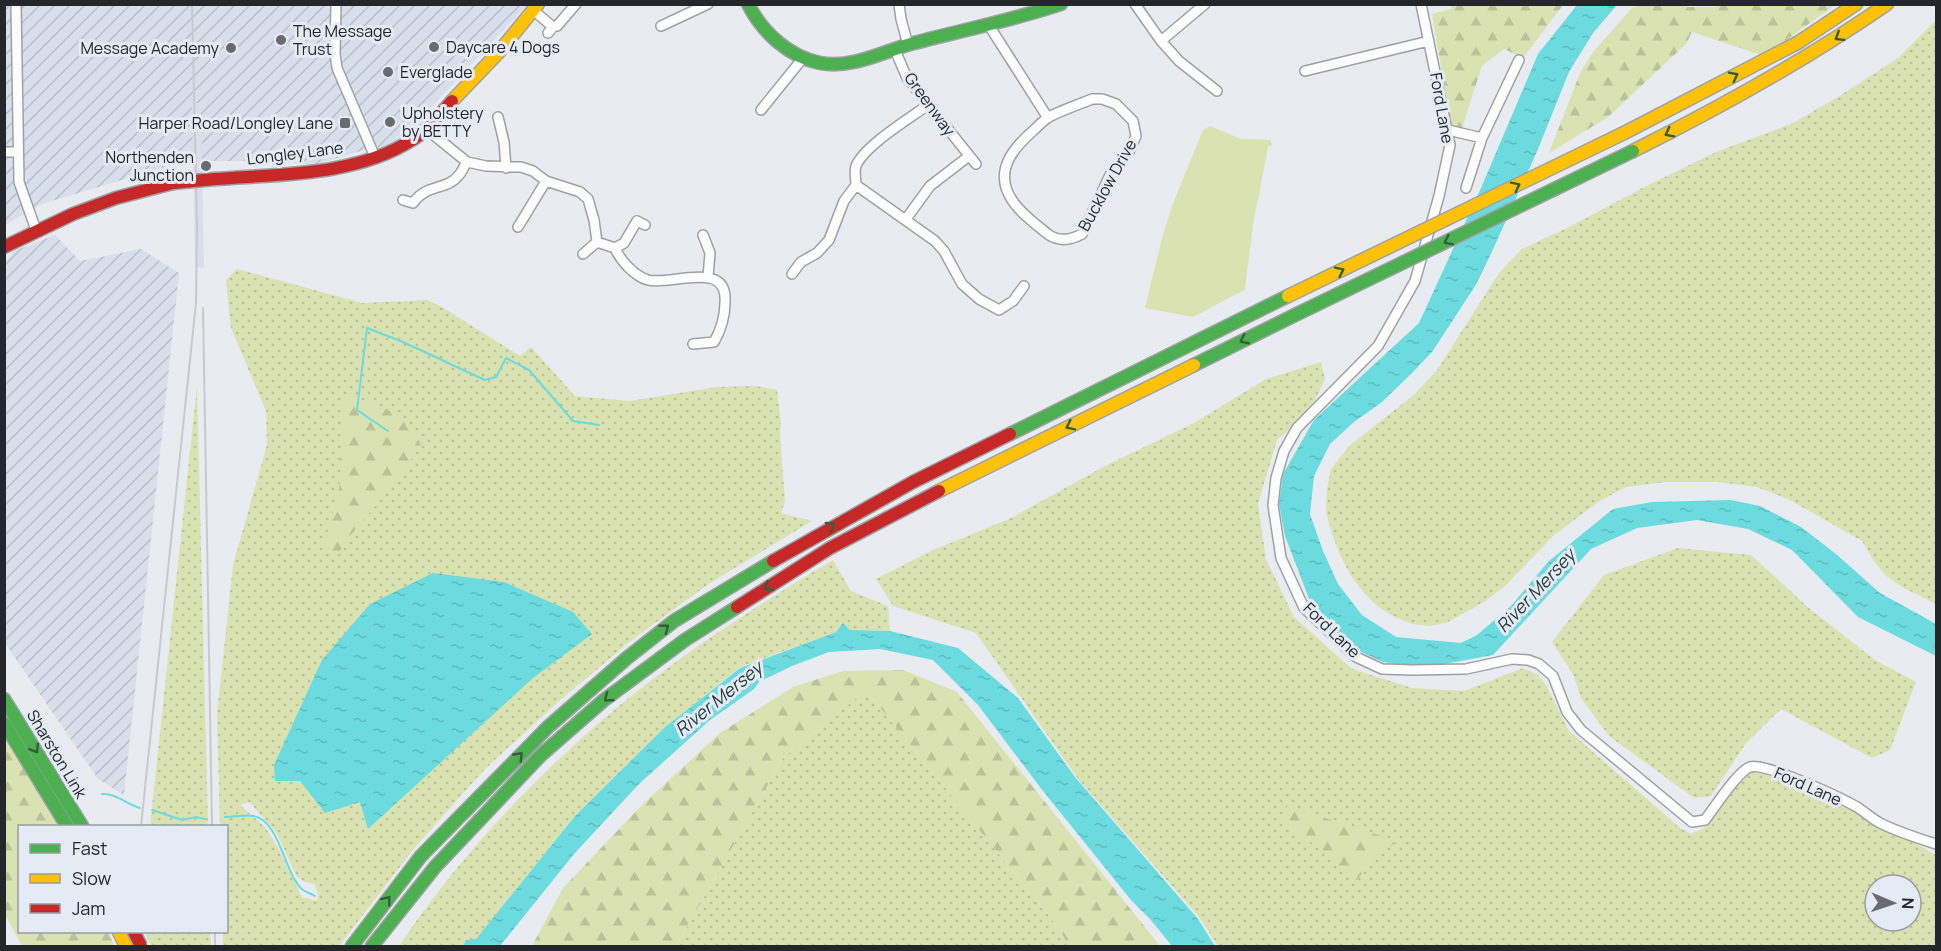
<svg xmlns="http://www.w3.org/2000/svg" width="1941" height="951" viewBox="0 0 1941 951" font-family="Manrope,sans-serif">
  <defs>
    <pattern id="industrial-furrows" width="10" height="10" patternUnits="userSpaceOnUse" patternTransform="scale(1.5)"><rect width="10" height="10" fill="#d8dfea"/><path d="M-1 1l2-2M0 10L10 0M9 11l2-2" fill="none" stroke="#b9bfc9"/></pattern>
    <pattern id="grass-dots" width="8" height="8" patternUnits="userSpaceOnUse" patternTransform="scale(1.5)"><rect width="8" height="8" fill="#dae2b2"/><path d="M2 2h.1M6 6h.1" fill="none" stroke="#bbc299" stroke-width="1.8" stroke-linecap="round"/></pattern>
    <pattern id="forest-firs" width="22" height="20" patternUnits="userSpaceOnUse" patternTransform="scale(1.5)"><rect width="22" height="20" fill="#dae2b2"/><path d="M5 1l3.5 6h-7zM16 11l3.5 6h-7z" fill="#bbc299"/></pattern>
    <pattern id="water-ripples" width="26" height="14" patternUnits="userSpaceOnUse" patternTransform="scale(1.5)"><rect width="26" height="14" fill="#6bdbdf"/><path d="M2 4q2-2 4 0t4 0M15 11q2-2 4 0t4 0" fill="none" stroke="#5dbcbf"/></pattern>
  </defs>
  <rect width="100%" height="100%" fill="#e8ecf0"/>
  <path fill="url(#industrial-furrows)" d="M5,5h522l-130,139 -36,7 -47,14 -45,-4h-59l-45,6 -123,37 -37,21z
    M55,235l25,26 61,-12 38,24 -55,522 -26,-16 -93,-136v-381l9,-11z"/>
  <path fill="#d8dfea" d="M192,103h9l3,165 -9,-1z"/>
  <path fill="url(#grass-dots)" fill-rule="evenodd" d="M1936,20v584l-34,-17 -17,-12 -11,-14 -12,-20 -74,-42 -31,-12 -39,-5h-52l-40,5 -28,15 -45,34 -48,50 -21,16 -38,21 -17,3 -17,-2 -17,-7 -17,-10 -14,-14 -13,-17 -10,-19 -9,-23 -6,-22 1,-23 4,-20 18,-23 66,-52 22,-24 62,-97 23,-24 47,-22 77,-41 70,-34 77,-29 45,-26 60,-39z
    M237,269l125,34 65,-3 15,7 78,49 11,-9 44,49 55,5 86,-14 40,-1 21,4 4,33 -1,11 5,68 -4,11 31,8 -102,62 -77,56 -75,63 -74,68 -68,76 -77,100h-116v-14h3v-106h-6l-3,-112 16,-149 34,-120 -1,-34 -35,-83 -5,-48zM249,802l27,30 21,45 8,5 10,2 3,11 -1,6 -15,-4 -25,-51 -12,-19 -25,-22z
    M1321,362l4,17 -15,32 -33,29 -19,64 8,55 28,58 58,52 60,19 52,3 59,-23 15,7 8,10 23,46 110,96 12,7 12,-5 8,-9 33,-46 13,-5 29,9 71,32 79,45v91h-718l-19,-29 -121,-138 -102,-146 -83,-27 -17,-27 55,-28 78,-32 94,-52 91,-44 72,-44zM1875,885h36v36h-36z
    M197,386l11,440h-58z
    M1678,548l73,7 59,54 65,51 41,22 -26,68 -18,8 -91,-49 -35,34 -35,53 -17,2 -85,-62 -28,-38 -8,-24 -21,-32 52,-67z
    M833,560l18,31 37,15 2,25 -40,-1 -7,-6 -7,8 -96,35 -76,61 -89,88 -99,123 -13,6 1,1h-65c61,-91 145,-180 231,-249 63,-51 133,-95 203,-137z
    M866,690l192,237 11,19h-393l107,-188z
    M145,932h65l1,14h-60z"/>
  <path fill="url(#forest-firs)" d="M1644,4h39l5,3h28l2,-3 117,1 -71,51 -72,-24 -6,12 -78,73 -59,36 31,-80 13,-21 39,-44z
    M1452,5h111l-40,53 -19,-9 -22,17 -20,62 -11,-3 -19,-111 19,-5z
    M348,395l39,14 24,16 10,20 -28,40 -44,52 -12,19 -13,-11 15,-56 4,-77 -1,-15z
    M903,670l54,22 203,254h-91l-11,-19 -192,-237 -83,68 -107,188h-144l31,-58 79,-83 78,-72 73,-46 50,-16z
    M5,739l54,87h-39v106h89l5,14h-92l-17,-31z
    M1287,806l111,35 -22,15 -21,26 -36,-35 -36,-21z"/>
  <path fill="#dae2b2" d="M1210,126l31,13 30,1 1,5 -4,2 -15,78 -8,63 1,1 -53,28 -48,-9 16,-66 11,-36 31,-76z"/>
  <path fill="url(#water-ripples)" d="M1577,5h40l-24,28 -24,39 -31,77 -43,96 -18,38 -24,37 -21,32 -21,22 -29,28 -28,20 -24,22 -16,32 -4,38 13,37 15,33 24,31 34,22 65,6 16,-8 34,-29 38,-45 64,-52 39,-7 79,-2 29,6 41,21 35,27 44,39 56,31v32l-78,-39 -66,-67 -44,-21 -51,-9 -60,8 -46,21 -98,106 -71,13 -39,-6 -24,-11 -48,-47 -26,-68 -6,-32 4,-30 31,-54 105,-97 62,-135 57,-134z
    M433,573l71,9 69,30 19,22 -59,44 -165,151 -8,-27 -35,11 -25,-32h-25l-1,-16 48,-105 48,-56z
    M843,623l7,7 40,1 68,17 60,50 57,79 123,142 17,27h-43l-22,-27 -19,-19 -88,-109 -65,-86 -45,-45 -53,-11 -51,3 -37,14 -33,16 -5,7 -44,31 -71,64 -65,70 -74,92h-37l3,-6 10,-1 99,-123 89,-88 76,-60 96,-36z"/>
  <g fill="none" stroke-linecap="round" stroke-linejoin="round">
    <path stroke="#6bdbdf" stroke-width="2" d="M388,431l-31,-21 10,-82 36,14 82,38 11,-3 10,-19 23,12 44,51 26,4
      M4,791h2
      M102,794c13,-1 25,10 38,14
      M152,810l30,10 14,-3 9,2
      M225,817c9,0 21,-3 29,-1 26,5 31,60 49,74 3,2 9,4 12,6"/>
    <defs>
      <path id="street" d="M16,4l3,178 17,48
        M336,4l-1,50 2,14 38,89
        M899,4l2,15 7,26
        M1135,4l26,37 18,20 38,30
        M1421,4l29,141 -11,51 -24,85 -37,65 -81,82 -13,23 -8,27 -3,27 8,53 23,50 52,49 26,12 31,1 53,-1 46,-10 16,1 11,4 14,12 14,36 14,18 111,92 13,-2c10,-13 32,-48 45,-53 15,-5 91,31 107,40 8,5 15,12 23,16 18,9 37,15 56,21
        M533,10l20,17 -5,6
        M988,24l60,94
        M661,26l47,-22
        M553,27l4,-1 19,-22
        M1161,41l44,-37
        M895,50l12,28 69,86
        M1305,71l124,-30
        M1092,99h10l14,5 17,17 3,15 -6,14 -20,25 -28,59c-11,6 -22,8 -33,1 -12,-10 -28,-21 -37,-35 -19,-29 1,-52 23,-71 4,-4 9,-9 14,-12 13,-7 29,-12 43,-18z
        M928,105c-18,13 -64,41 -72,61 -2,6 0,13 0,19l79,56 9,10 18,33 17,15 20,11 14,-9 11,-15
        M761,110l42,-52
        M498,117l6,25 2,26
        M425,128l42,34 19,4 35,1 12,4 13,10 34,11 8,7 6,21 3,22 18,6c5,12 19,28 33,32 22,6 80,-21 77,22 0,14 -4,28 -11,40l-21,2
        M1448,130l34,8
        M4,152h14
        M1466,188l16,-50 37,-78
        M403,200l10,3c14,-20 34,-12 46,-28 3,-3 5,-9 8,-13
        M906,219l24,-33 39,-30
        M518,227l28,-46
        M703,235l7,18 -2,24
        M615,248l9,-5 13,-22 8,4
        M583,254l14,-12
        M792,274l9,-12 16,-9 12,-13 15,-39 12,-16"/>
      <path id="fast" d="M748,4c14,28 41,53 72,59 33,6 64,-12 94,-20 49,-13 99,-23 147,-39
        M1194,365l103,-51
        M1010,434l278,-138
        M4,699l78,127
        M4,723l63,103
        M352,946l69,-90 127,-129 79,-69 47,-37 99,-60
        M372,946l63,-79 106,-112 63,-55 81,-60 52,-33"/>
      <path id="slow" d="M452,101l47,-49 39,-48
        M1626,132l173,-90 57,-38
        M1633,151c88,-44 173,-91 254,-147
        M939,491l255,-126
        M119,932l7,14"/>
      <path id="jam" d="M215,179c65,-5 140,-3 197,-39 15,-9 28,-26 40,-39
        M4,247l69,-33 43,-16 57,-15
        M773,561l140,-79 97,-48
        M737,607l93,-59 109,-57"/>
    </defs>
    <use href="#street" stroke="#9ea1a4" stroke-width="12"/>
    <use href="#fast" stroke="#9ea1a4" stroke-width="15"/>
    <use href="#slow" stroke="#9ea1a4" stroke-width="15"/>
    <use href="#jam" stroke="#9ea1a4" stroke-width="15"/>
    <use href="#street" stroke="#fcfcfd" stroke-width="9"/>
    <use href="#fast" stroke="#4caf50" stroke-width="12"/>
    <use href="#slow" stroke="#ffc107" stroke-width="12"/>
    <use href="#jam" stroke="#c62828" stroke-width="12"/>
    <path stroke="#c9c9cb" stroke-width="2" d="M203,308l9,518
      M141,826l55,-523 1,-75 -5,-224
      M215,932v14
      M133,946l2,-14"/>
    <defs>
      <path id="fast-bridge" d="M1297,314l336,-163"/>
      <path id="slow-bridge" d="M1288,296l338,-164"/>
      <path id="jam-bridge" d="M173,183l42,-4
        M134,932l7,14"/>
    </defs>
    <use href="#fast-bridge" stroke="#9ea1a4" stroke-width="15" stroke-linecap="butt"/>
    <use href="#slow-bridge" stroke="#9ea1a4" stroke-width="15" stroke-linecap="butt"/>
    <use href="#jam-bridge" stroke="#9ea1a4" stroke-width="15" stroke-linecap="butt"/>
    <use href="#fast-bridge" stroke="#4caf50" stroke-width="12"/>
    <use href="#slow-bridge" stroke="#ffc107" stroke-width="12"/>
    <use href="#jam-bridge" stroke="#c62828" stroke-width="12"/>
  </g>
  <defs><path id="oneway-chevron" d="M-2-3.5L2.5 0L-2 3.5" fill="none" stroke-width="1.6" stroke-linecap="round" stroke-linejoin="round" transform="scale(1.5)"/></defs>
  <g stroke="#345d39">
    <use href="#oneway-chevron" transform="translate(1839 37) rotate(148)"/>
    <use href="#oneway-chevron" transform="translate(1734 76) rotate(-27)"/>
    <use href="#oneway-chevron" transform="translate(1669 133) rotate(153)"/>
    <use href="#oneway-chevron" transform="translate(1516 186) rotate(-26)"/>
    <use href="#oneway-chevron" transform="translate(1448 241) rotate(154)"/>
    <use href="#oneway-chevron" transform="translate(1340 271) rotate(-26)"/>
    <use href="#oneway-chevron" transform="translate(1244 340) rotate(154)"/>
    <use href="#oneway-chevron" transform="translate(1070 426) rotate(154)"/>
    <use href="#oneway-chevron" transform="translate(831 526) rotate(-29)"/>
    <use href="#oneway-chevron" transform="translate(768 587) rotate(147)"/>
    <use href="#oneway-chevron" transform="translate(665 628) rotate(-38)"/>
    <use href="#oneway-chevron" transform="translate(608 698) rotate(142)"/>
    <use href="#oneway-chevron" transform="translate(35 749) rotate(58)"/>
    <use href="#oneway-chevron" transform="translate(519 756) rotate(-46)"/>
    <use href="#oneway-chevron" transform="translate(387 900) rotate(-52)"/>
  </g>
  <g fill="#696b6f" stroke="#e5ebf4" stroke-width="2">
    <circle cx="281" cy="40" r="6"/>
    <circle cx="434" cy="47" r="6"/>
    <circle cx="231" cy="48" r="6"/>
    <circle cx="388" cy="72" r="6"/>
    <circle cx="390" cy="122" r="6"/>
    <rect x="339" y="117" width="12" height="12" rx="3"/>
    <circle cx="206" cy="166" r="6"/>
  </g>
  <g text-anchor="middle" stroke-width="6" stroke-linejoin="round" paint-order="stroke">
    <g font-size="16" fill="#242629" stroke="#e5ebf4" text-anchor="start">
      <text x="293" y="37">The Message<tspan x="293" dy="18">Trust</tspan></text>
      <text x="446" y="53">Daycare 4 Dogs</text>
      <text x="219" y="54" text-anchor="end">Message Academy</text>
      <text x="400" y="78">Everglade</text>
      <text x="402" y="119">Upholstery<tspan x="402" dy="18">by BETTY</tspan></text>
      <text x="333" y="129" text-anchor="end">Harper Road/Longley Lane</text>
      <text x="194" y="163" text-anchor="end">Northenden<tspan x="194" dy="18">Junction</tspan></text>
    </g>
    <g font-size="16" fill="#242629" stroke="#e5ebf4">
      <text transform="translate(930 104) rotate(54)" y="6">Greenway</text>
      <text transform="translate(1442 108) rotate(80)" y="6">Ford Lane</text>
      <text transform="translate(295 153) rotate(-7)" y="6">Longley Lane</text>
      <text transform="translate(1107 185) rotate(-61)" y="6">Bucklow Drive</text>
      <text transform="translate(1332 630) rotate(44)" y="6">Ford Lane</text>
      <text transform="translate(57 754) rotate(59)" y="6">Sharston Link</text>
      <text transform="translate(1808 786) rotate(24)" y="6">Ford Lane</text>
    </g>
    <g font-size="18" font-style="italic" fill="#233c3c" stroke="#e5ebf4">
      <text transform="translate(1536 591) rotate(-47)" y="6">River Mersey</text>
      <text transform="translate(719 699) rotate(-39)" y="6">River Mersey</text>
    </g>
  </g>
  <rect width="1941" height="951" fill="none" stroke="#242629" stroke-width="12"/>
  <rect x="18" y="825" width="210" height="108" fill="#e5ebf4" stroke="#989ca3" stroke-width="1.5"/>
  <rect x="30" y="844" width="30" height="9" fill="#4caf50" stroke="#989ca3" stroke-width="1.5"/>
  <text x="72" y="855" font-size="18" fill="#242629">Fast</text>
  <rect x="30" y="874" width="30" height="9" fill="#ffc107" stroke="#989ca3" stroke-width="1.5"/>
  <text x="72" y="885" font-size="18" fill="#242629">Slow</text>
  <rect x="30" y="904" width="30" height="9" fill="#c62828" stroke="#989ca3" stroke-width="1.5"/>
  <text x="72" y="915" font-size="18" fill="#242629">Jam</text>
  <g transform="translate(1893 903) rotate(92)"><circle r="28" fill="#e5ebf4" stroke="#989ca3" stroke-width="1.5"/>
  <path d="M0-4.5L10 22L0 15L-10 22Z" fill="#696b6f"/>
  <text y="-9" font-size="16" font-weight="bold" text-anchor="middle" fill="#242629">N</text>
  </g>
</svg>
